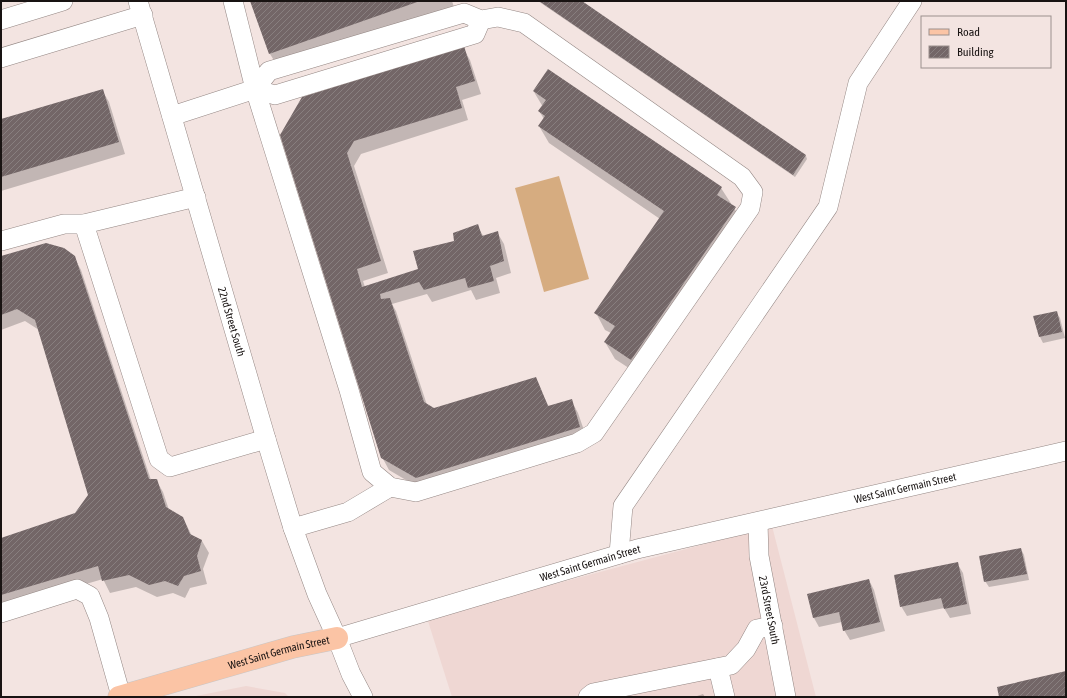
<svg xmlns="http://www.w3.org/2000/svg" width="1067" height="698" viewBox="0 0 1067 698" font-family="'Asap Condensed',sans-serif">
  <defs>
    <pattern id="building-hatch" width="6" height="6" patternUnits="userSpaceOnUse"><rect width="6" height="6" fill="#736667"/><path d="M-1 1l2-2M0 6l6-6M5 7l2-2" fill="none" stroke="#887f7f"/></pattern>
  </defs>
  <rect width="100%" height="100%" fill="#f3e4e1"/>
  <path fill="#efd7d3" d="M772,526l44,171h-364l-25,-79z
    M246,686l39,7 4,4h-98z"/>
  <path fill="#d6ac80" d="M559,176l30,103 -45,13 -29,-104z"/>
  <path fill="#0003" d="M251,1h201l3,9 -175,60 -10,-16z
    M538,1h42l226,155 1,3 -12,18z
    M463,48l7,12 11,34 -19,6 6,20 -107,34 -7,12 34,107 -25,8 2,6 55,-17 57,-44 7,11 13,-5 7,12 7,29 -15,5 4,15 -24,7 -5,-10 -39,12 -5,-8 -35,10 4,7 31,94 7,4 101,-31 14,29 22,-7 7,13 9,26 -164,51 -34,-20 -7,-13 -101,-322z
    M102,90l7,12 16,52 -124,37v-71z
    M534,92l187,96 24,37 -104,151 -26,-17 -10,-17 6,-9 -6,-3 -9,-17 64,-94 -111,-76 -10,-17 5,-7 -5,-8 4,-4z
    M1,257h73l7,13 70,210h5l7,12 6,18 14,8 9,18 10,5 7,12 -6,16 4,15 -17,4 -5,10 -12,-5 -16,4 -21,-10 -26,6 -7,-14 -102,30v-70l75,-25 13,-19 -50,-165 -14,-9 -24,9z
    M1056,312l4,6 5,20 -22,5 -3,-6 -5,-20z
    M1021,549l3,6 5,25 -40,7 -4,-6z
    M957,563l6,10 8,41 -21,4 -6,-10 -37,8 -6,-10z
    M869,580l5,10 11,41 -35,9 -6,-10 -2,-8 -23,5 -5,-9 -6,-23z
    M703,694l2,3h-11z"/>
  <path fill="url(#building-hatch)" d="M250,1h170l-151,53z
    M539,1h43l224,154 -13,20z
    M464,46l11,35 -19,6 6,21 -108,33 -7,12 34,108 -24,8 5,18 56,-18 -5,-18 41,-10 -1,-8 25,-9 4,12 16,-5 6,30 -14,5 4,15 -26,7 -3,-10 -41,12 -5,-8 -39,12 1,5 9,-1 34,104 10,6 102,-31 12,29 24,-7 8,28 -164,51 -35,-20 -101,-323 22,-38z
    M548,69l174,118 -5,8 19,12 -105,153 -27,-18 11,-16 -21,-13 70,-102 -126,-85 7,-10 -7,-5 8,-11 -13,-9z
    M103,89l16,53 -118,35v-58z
    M46,243l18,5 11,8 74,223h8l9,28 17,10 7,17 12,6 -5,16 4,15 -17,5 -6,10 -13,-5 -16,4 -20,-10 -27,6 -4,-15 -97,29v-57l74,-25 13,-18 -53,-175 -18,-11 -16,6v-59z
    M1057,311l5,21 -23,5 -6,-21z
    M1021,548l6,26 -43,8 -5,-26z
    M958,562l9,42 -23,5 -3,-11 -41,9 -6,-32z
    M869,579l11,43 -37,9 -4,-19 -26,6 -6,-24z
    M1066,671v26h-67l-2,-10z"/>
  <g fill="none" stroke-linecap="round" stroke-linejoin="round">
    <defs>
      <g id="minor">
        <path id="s1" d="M138,1l128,438 27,89 24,66 20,44 14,36 12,23"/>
        <path d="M233,1l22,88 94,301 23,82 18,15 26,5 161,-49 17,-10 156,-225 3,-16 -11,-15 -218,-154 -26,-6 -17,3 -17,-7 -195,58 -14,18"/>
        <path d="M1,20l62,-19"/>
        <path d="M1,58l142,-43"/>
        <path d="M172,116l83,-27 20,6 200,-61 6,-14"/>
        <path d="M84,224l75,235 11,8 96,-28"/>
        <path d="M1,241l63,-17h20l112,-27"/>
        <path id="s2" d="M758,522l1,34 27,141"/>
        <path d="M293,528l55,-16 42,-25"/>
        <path d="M619,554l4,-48 205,-299 30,-124 54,-82"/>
        <path d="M1,613l76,-24 13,7 9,22 22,78"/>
        <path id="s3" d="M337,638l300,-89 429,-98"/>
        <path d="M718,668l7,29"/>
        <path d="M588,697l5,-4 138,-28 15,-16 11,-20 16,-3"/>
      </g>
      <g id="major">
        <path id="s4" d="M119,697l174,-50 44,-9"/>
      </g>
    </defs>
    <use href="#minor" stroke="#948784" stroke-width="20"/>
    <use href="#major" stroke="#c8c6c6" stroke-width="23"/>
    <use href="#minor" stroke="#fff" stroke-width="19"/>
    <use href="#major" stroke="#fbc4a5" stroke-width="22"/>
  </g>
  <g text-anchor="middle" stroke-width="3" stroke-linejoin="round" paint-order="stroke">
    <g font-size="11" fill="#181312" stroke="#f3e4e1">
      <text dy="4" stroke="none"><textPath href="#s1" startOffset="334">22nd Street South</textPath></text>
      <text dy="4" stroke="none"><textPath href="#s3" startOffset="588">West Saint Germain Street</textPath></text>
      <text dy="4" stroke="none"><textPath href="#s3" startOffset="264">West Saint Germain Street</textPath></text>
      <text dy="4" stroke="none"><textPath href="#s2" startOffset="89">23rd Street South</textPath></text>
      <text dy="4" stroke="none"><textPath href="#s4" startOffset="166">West Saint Germain Street</textPath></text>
    </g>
  </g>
  <rect width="1067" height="698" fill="none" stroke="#181312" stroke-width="4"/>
  <rect x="921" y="16" width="130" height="52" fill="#f3e4e1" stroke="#9b908e"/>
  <rect x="929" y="29" width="20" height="6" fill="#fbc4a5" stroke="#9b908e"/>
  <text x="957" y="36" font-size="12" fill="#181312">Road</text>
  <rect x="929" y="46" width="20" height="12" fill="url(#building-hatch)" stroke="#9b908e"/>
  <text x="957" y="56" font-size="12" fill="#181312">Building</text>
</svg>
